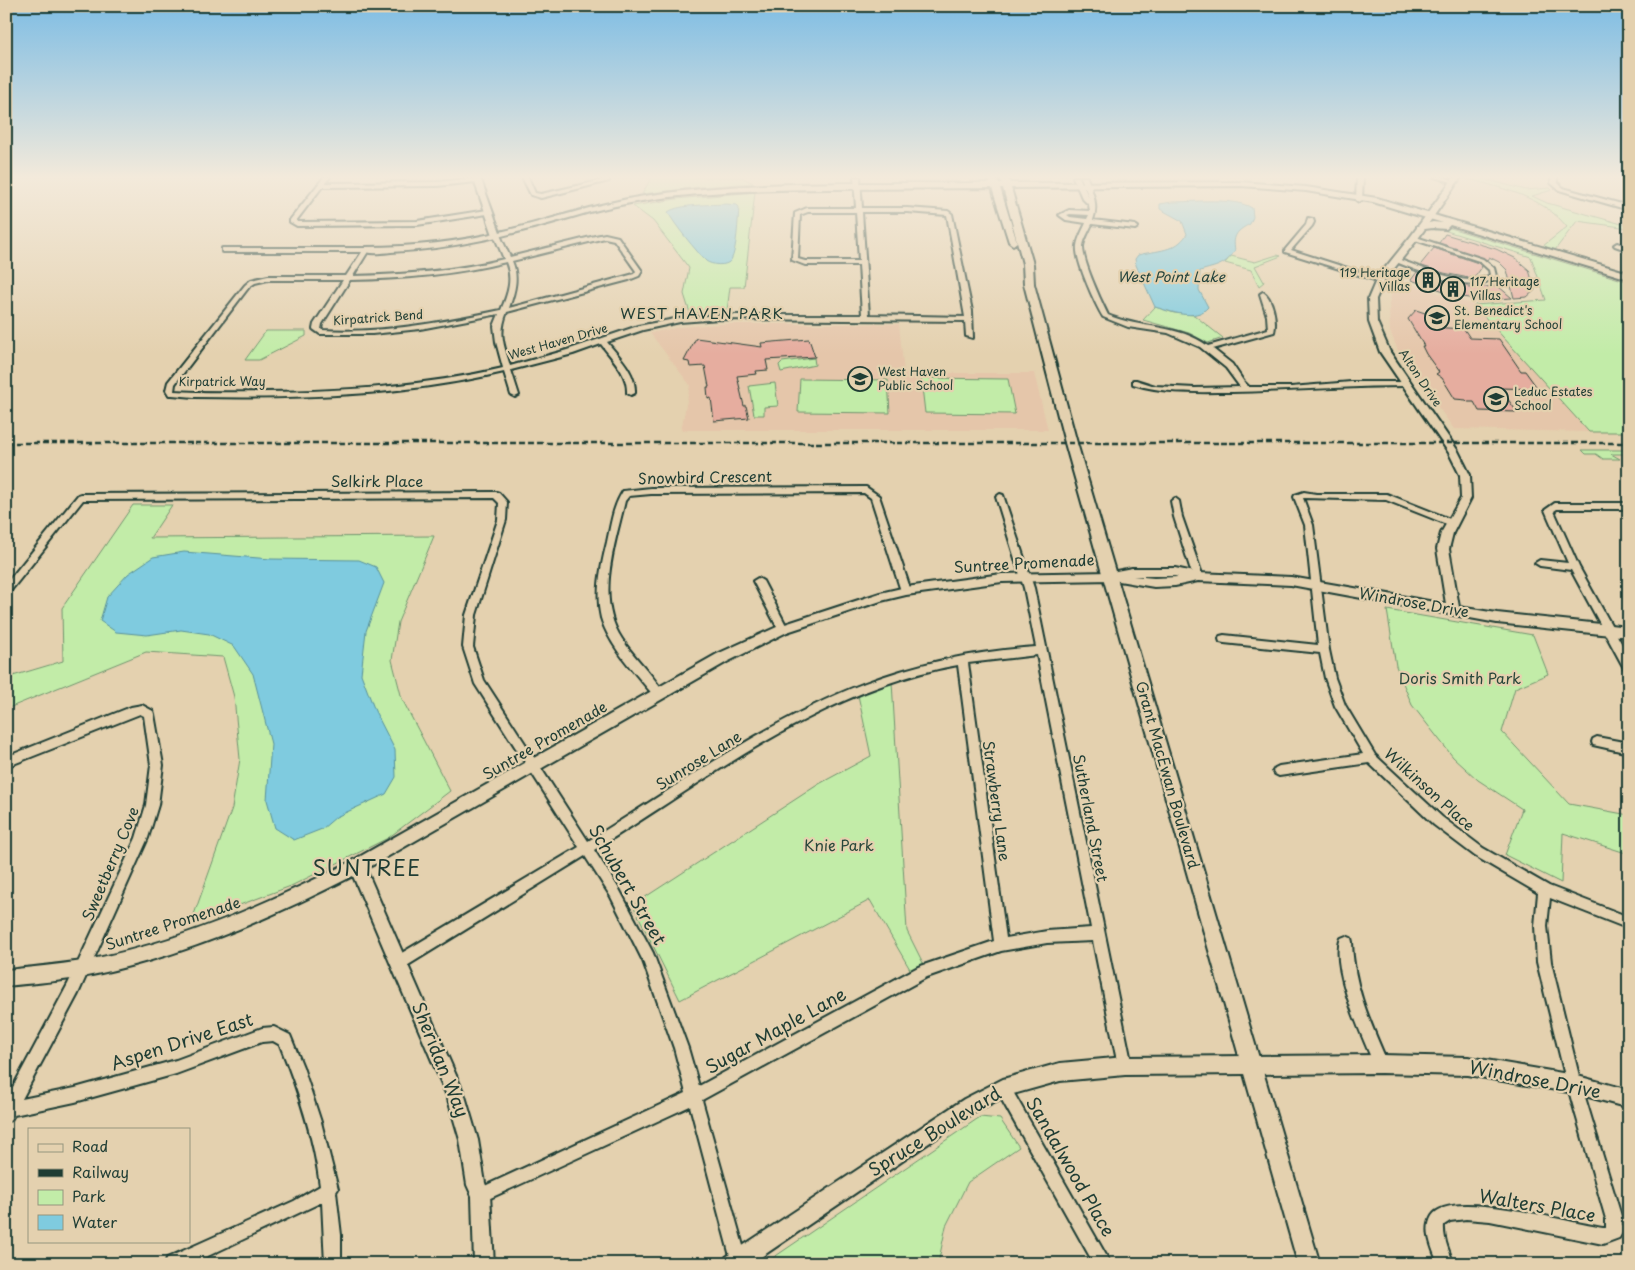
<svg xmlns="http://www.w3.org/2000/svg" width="1635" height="1270" viewBox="0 0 1635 1270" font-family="'Playpen Sans',sans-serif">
  <rect width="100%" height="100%" fill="#e4d1af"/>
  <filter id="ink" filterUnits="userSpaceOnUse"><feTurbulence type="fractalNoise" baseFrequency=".02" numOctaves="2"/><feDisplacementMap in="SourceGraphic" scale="10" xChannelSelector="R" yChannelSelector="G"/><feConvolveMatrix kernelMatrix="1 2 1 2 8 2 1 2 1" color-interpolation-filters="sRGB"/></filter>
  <g filter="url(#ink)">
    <path fill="#e5c6aa" d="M1396,279l78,26 115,127 -135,-3 -56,-78 -8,-20 -1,-28z
      M721,324h178l5,49h130l14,57h-367l9,-45 -40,-52 30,-6z"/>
    <path fill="#c2eca8" stroke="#70946e" d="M652,177h89l12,6 -54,4 -57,7z
      M1460,177h17l49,13 24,-2 2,2 -20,6 15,7 82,23v2l-52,-7 -22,29 -12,-4 24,-19c-25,-32 -70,-40 -107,-50z
      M755,192l-11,95h-14l-3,24 -37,2 -6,-19 5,-26 -36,-47 -20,-15 43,-7z
      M1436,227h11l182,55v150h-40l-115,-127 72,-5 -15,-43 -88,-27h-9z
      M1277,255l4,1 -26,10 9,16 -5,4 -8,-16 -26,-7 6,-7 24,6z
      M1155,307l19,6 20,2 29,23 -15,5 -19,-10 -46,-13z
      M266,331h40v5l-47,24h-14z
      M814,358l1,7 -34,7 -2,-7 3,-3z
      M921,378l87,1 7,35 -90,-1z
      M800,379l88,1 2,33 -92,-1z
      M775,383l3,23 -14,1v8h-10l-5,-29z
      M1582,450h47v4h-18l9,5h-17l-7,-5h-10z
      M133,505h39l-22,33 284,-2 -36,86 -6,38 10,39 48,92 -62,47 -97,48 -100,37 41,-115 8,-49 -6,-62 -11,-40 -77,-5 -140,57v-31l57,-17 -1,-53z
      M1387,610l146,25 15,39 -33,14 -13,44 67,72 60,11v39l-66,-21 -2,50 -56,-28 17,-46 -44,-29 -25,-23 -41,-52 -16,-39z
      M892,682l15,249 17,34 -13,6 -41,-71 -190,100 -47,-95 186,-121 52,-28 -13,-61z
      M980,1117l20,2 19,28 -51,35 -22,44 -8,38h-174z"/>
    <path fill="#7fcbdf" stroke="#59929b" d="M1172,202c22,0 62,-5 80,6l1,9 -3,7c-12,6 -18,11 -15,26 -9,16 -19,16 -35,21l-1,19 9,17c-12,15 -38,4 -53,0l-19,-42 -1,-6 3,-4c19,-5 38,-3 49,-21l-5,-13 -22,-12v-5z
      M726,204l11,1 2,2c-1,12 -2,43 -8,53 -4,7 -20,5 -25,1 -9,-9 -33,-38 -38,-49 11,-8 44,-7 58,-8z
      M184,552l87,7 88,1 17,7 8,16 -18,48 -5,43 14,37 20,39 1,27 -10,17 -50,23 -14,12 -28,11 -19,-12 -8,-28 4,-56 -18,-70 -19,-28 -25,-12 -28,-4 -34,5 -31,-3 -16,-11 7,-24 21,-23 25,-17z"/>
    <path fill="#e6ad9f" stroke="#1f3d34" d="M1445,234l51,15 19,9 14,12 6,20 -8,7 -13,1 -7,-28 -8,-8 -10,-5 -2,3 -48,-17z
      M1434,248l44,15 4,4 -7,10 -6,1 -25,-5 -22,-7 -1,-2z
      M1417,272l28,10 25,3 -2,3 30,-2 14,12 -29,2 -21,-3 -51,-17z
      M1416,310l18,6 -5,6 3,2 -2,3 34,2 6,9 29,1 22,32h4l13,18 -38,-1 17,24 -38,-1 -5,-9h-6l-2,-2 -11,-1 -13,-21 -6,-4 3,-2 -13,-18 -4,-8h2l-16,-27z
      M696,338l66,9 -1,-4 48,-4 6,18 -49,3 2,10 -12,1 1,3 -20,2 7,30h2l3,12 -35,3 -3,-23 -3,1 -1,-12h2l-4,-21 -15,1 -1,-5 -5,-1z"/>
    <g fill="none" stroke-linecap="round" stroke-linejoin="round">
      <defs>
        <path id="minor" d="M324,177h6l-5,6 112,-1 39,-4 3,2 -3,2 -39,4 -115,1 -26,34 2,1 119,-1 70,-11 3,2 -3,2 -70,11 -120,1 -7,-4v-2z
          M522,177h6l7,16 6,1 62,-14v-3h6v4l-68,17 -10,-3z
          M854,177h6l2,31h45l41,3 4,3 20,97 1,27 -7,-2 -1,-15 -245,-2 -40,3 -37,8 -36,12c12,15 29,30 28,51l-4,2 -4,-2c1,-20 -15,-34 -26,-49l-28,10 -62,16 8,25 -4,2 -4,-2 -7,-23c-101,24 -206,27 -310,25l-22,-2h-3l-3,-5 2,-8 77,-97 6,-5 17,-4h78l18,-27 2,-1 3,2 -16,26c51,-1 101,-5 151,-17l-10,-24 3,-2 3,2 10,22 85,-21 10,-2 13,3 24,34 -3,5 -10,4 -122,32c-9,22 -3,33 3,54l57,-16 71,-24 42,-8 40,-3h142l-3,-50h-54l-13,-5 3,-47 12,-5h49zM808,212h48l3,49h-54l-7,-2 2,-44zM862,212h45l40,3 18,102 -96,-2zM605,238l9,2 22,31 -2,3 -125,34c6,-17 10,-31 3,-47zM506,262c7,17 2,32 -5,48 -58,12 -119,24 -179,20l-1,-1 1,-5 28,-44c53,-1 104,-5 156,-18zM268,280h75l-29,44 -1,5 7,5h52l48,-5 79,-15 -5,12 2,16 7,26c-78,18 -157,23 -237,24 -31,0 -61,1 -92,-1l1,-7 74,-97 6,-4z
          M1073,177h6l10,21 -8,-21h6c5,14 12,28 6,43l42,5 3,2 -3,2 -43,-5c-3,7 -8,15 -9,22 -1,14 18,55 25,69 32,14 71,9 100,31l60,-17 -1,-13 -7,-22 3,-2c10,6 14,29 11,40l-61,17 19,15 12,18 5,5h42l60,-5h56l4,2 -4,2c-59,0 -117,5 -175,6 -34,0 -67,2 -99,-8v-4h3l19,6 40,2 45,-1 -14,-19 -26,-21 -32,-14 -40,-6 -25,-10c-8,-13 -28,-57 -26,-71 1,-8 6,-16 9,-23l-20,-3 -7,-5 10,-5 21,1 -1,-6 -7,-7zM1070,214l19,1 -2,4 -17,-2 -3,-2z
          M1357,177h6l-1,23 -3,2 -3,-2z
          M1434,177h9l15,4 -3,2z
          M1551,177h6v5l6,6 66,18v4l-70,-20 -8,-7z
          M1308,218l5,1 1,3 -2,4 -21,24 91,29v2h-4l-93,-29v-2l21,-25z
          M1412,237h4l67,22 11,9 2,8c-22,21 -78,-6 -103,-15v-2h4c23,7 71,31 93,16l-1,-5 -10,-9 -67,-22z
          M1617,243l12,4v4l-14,-5 -1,-1z
          M866,487l13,9 32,95 -2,2h-6l-2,-2 -30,-93 -7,-5 -213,1 -22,2 -4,5c-10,43 -30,98 -3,138 12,19 32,36 42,55l-1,3h-8c-18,-22 -46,-51 -54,-79 -6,-24 0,-52 6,-76 4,-18 6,-36 16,-51l28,-3z
          M496,492l3,1 8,9 -1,18 -30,95 -3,32 11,33 104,161c90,-55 178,-120 277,-158 55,-21 113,-32 171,-36l-12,-59 -28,-91 4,-3 3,1 31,93 98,478 -2,5 -5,2 -5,-2 -2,-5 -25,-125 -46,2 -46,8 -74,26 -225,123 45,160 -2,4h-12l-2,-4 -41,-154 -204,94 -5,3 -5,-3 -3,-5 3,-5 210,-97 -12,-45 -31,-87 -32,-64 -26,-41 -180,111 -5,1 -5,-1 -2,-5 2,-5 184,-110 -104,-163 -12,-37 3,-32 32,-95 1,-17 -5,-5 -411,2 -74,93 -3,1v-10l72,-89 3,-1zM1037,655l54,273 -44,3 -41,7 -38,-275zM958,665l36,276 -76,26 -219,119 -11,-38 -35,-95 -34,-64 -25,-39c115,-71 228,-161 364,-185z
          M1304,492l12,2h71l68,27 1,2 -4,3 -3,-1 -63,-25 -83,-2 10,27 16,125 6,28 10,27 30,50 67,62 41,31 66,38 80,31v12l-79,-31 -3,28 4,36 30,122 41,135v14l-3,5 -16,6 -113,-23 -24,-2 -16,2 -6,4c-1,14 5,26 10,39h-16c-5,-15 -15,-33 -6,-48 18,-29 139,8 171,12h3v-9l-39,-135 -30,-122 -2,-36 3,-33 -63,-37 -41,-31 -65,-62 -90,13 -4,-2 -2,-3 2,-3 4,-2 84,-12 -28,-48 -10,-28 -5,-25 -96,-10 -4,-1 -1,-3 1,-3 4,-1 94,10 -13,-120 -11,-28 1,-2z
          M1175,498l4,3 3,16 21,60 -2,2 -3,1 -5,-3 -19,-60 -3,-16z
          M1555,503h74v6h-72l-3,2 25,56 50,90v14l-4,-1 -54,-100 -31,-4 -5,-3 5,-3 28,3 -23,-53z
          M758,578l5,3 25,48 -1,3h-8l-1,-3 -25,-48z
          M142,705l11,6 1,3 9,51 -5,40 -10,33 -70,156 -56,105 53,-11 101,-28 86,-32 12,-1 16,8 13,32 18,55 17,67 -2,3 5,43v29h-16l-3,-62 -131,62h-26l2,-6 127,-57 26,-15c-6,-49 -22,-96 -40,-141l-7,-4 -11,1 -86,32 -101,28 -61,13 -3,5 -5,2v-22l62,-116 68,-146 10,-33 5,-40 -7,-49 -4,-2 -134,53v-10l125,-50z
          M1597,737l32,6v10l-36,-8 -1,-3 1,-3z
          M1346,936l5,2 1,4c1,44 19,82 36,122l-2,5 -5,2 -5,-2c-12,-29 -47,-102 -35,-131z
          M1003,1081l5,2 103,181h-17l-96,-171 -2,-5 2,-5z"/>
        <path id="tertiary" d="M473,177h7l21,58 -1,2 -7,-2z
          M1454,177h7l-44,63 -33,41 -8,18 1,23 13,30 68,99 12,24 1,23 -18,35 -4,16 10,58 38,6 132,14v10l-132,-14 -206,-38 -93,-4 -23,5 -21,1 -41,-7 -111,2 -96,13 -25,6 -94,31 -60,30 -361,207 99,227 13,44 7,43 5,12 4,69h-20l-2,-68 -5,-11 -7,-45 -13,-44 -94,-220c-84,43 -176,83 -271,101 -25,5 -51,6 -76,9v-16c25,-3 51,-5 76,-9 94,-17 185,-57 270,-100l365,-207 62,-28 101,-33 26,-6 96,-13 109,-2 21,-4h43l23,5 93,4 155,27 -9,-55 4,-16 20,-35 -1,-23 -11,-22 -69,-101 -11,-30 -1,-23 9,-21 34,-42zM1133,576h42l3,1 -24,1z
          M222,248h144l4,2 -4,2h-144z
          M1381,1055l87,2 106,18 55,15v18l-55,-15 -106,-18 -87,-2 -256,2 -65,6 -54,15 -30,15 -225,153h-28l3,-7 238,-158 39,-20 57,-16 65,-6z"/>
        <path id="secondary" d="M988,177h8l2,6h4l-2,-6h8l2,6 231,-1 65,5 71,11 252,75v6l-179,-54 -4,4 -13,-1 -16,2v-4l16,-4 10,1 -70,-21 -67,-11 -65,-5 -230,2 22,76 1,20 43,159 243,821h-22l-233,-821 -41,-159 -1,-20 -20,-76h-3l17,54 -4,3 -4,-3 -17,-54c-55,0 -109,1 -164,1 -84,1 -170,3 -252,27 -61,18 -121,33 -185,36 -9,1 -23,3 -29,-2l4,-3c47,0 93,-5 138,-16 50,-12 97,-29 147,-36 112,-16 226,-11 339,-12z"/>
      </defs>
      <use href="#minor" stroke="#1f3d34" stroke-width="4"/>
      <use href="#tertiary" stroke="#1f3d34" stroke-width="4"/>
      <use href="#secondary" stroke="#1f3d34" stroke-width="4"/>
      <use href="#minor" fill="#e4d1af" fill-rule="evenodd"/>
      <use href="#tertiary" fill="#e4d1af" fill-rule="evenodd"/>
      <use href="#secondary" fill="#e4d1af" fill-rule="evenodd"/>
      <path stroke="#1f3d34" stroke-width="2.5" stroke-dasharray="6 3" stroke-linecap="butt" d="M6,443h1623"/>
    </g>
  </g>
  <linearGradient id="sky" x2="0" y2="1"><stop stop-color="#7ebde4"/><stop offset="0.5" stop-color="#f3eadb"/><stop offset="1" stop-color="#f3eadb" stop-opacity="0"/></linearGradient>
  <rect width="1635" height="354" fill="url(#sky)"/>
  <defs>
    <symbol id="building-ring" viewBox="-11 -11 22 22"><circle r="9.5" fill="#e4d1af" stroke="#1f3d34" stroke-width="1.5"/><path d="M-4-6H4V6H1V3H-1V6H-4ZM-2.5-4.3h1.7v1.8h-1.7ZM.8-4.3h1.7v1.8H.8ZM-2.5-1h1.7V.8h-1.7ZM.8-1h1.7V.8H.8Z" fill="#1f3d34"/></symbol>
    <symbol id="school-ring" viewBox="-11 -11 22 22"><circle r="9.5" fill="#e4d1af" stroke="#1f3d34" stroke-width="1.5"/><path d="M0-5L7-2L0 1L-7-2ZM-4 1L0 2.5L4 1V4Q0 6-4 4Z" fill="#1f3d34"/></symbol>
  </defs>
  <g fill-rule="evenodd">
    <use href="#building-ring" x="1414" y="266" width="28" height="28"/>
    <use href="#building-ring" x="1439" y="275" width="28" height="28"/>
    <use href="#school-ring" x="1423" y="304" width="28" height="28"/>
    <use href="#school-ring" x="846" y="365" width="28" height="28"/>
    <use href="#school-ring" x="1482" y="385" width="28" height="28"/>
  </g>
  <g text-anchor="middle" stroke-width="4.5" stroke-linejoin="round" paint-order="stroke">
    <g font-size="12" fill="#1f3d34" stroke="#e4d1af" text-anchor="start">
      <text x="1410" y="277" text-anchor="end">119 Heritage<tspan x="1410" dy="14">Villas</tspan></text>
      <text x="1470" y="286">117 Heritage<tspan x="1470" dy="14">Villas</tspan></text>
      <text x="1454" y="315">St. Benedict's<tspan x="1454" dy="14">Elementary School</tspan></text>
      <text x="878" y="376">West Haven<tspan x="878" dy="14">Public School</tspan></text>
      <text x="1514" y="396">Leduc Estates<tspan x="1514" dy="14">School</tspan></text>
    </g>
    <g font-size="12" fill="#1f3d34" stroke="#e4d1af">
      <text transform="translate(378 318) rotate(-4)" y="4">Kirpatrick Bend</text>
      <text transform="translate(558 342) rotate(-16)" y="4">West Haven Drive</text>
      <text transform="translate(1420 378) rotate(56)" y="4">Alton Drive</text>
      <text x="222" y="386">Kirpatrick Way</text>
    </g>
    <g font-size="14" font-style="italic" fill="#24443d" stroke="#e4d1af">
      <text x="1171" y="282">West Point Lake</text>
    </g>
    <g font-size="15" letter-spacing="1" fill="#1f3d34" stroke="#e4d1af">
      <text x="702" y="319">WEST HAVEN PARK</text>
    </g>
    <g font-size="15" fill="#1f3d34" stroke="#e4d1af">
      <text transform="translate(705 478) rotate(-1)" y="5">Snowbird Crescent</text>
      <text x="377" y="487">Selkirk Place</text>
      <text transform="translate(1024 564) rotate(-3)" y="5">Suntree Promenade</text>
      <text transform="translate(1414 603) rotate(10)" y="5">Windrose Drive</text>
      <text transform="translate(545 741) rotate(-30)" y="5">Suntree Promenade</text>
      <text transform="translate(699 761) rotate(-32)" y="5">Sunrose Lane</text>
      <text transform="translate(1167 775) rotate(74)" y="5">Grant MacEwan Boulevard</text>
      <text transform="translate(1429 790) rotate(42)" y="5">Wilkinson Place</text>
      <text transform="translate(996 801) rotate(82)" y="5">Strawberry Lane</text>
      <text transform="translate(1090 818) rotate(79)" y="5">Sutherland Street</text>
      <text transform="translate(111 864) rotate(-67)" y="5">Sweetberry Cove</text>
      <text transform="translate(173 924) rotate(-18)" y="5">Suntree Promenade</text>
    </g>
    <g font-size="15" fill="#27463a" stroke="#e4d1af">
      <text x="1460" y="684">Doris Smith Park</text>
      <text x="839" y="851">Knie Park</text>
    </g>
    <g font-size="18" fill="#1f3d34" stroke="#e4d1af">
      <text transform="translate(627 885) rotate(60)" y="6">Schubert Street</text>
      <text transform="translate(776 1031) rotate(-29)" y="6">Sugar Maple Lane</text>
      <text transform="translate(182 1042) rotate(-18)" y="6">Aspen Drive East</text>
      <text transform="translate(440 1060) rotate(68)" y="6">Sheridan Way</text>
      <text transform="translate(1535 1080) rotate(11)" y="6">Windrose Drive</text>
      <text transform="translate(935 1132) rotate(-32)" y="6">Spruce Boulevard</text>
      <text transform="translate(1070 1167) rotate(60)" y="6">Sandalwood Place</text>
      <text transform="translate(1537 1206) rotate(10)" y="6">Walters Place</text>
    </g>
    <g font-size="21" letter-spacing="1" fill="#1f3d34" stroke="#e4d1af">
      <text x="367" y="876">SUNTREE</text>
    </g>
  </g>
  <rect width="1635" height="1270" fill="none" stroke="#e4d1af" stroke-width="25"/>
  <rect x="12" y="12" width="1610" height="1245" fill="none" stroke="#1f3d34" stroke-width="2" filter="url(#ink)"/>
  <rect x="28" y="1128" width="162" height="115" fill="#e4d1af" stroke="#95967e"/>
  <rect x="38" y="1144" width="25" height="8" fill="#e4d1af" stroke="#95967e"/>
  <text x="72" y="1152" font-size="15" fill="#1f3d34">Road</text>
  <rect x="38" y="1169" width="25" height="8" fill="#1f3d34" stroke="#95967e"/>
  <text x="72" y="1178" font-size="15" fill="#1f3d34">Railway</text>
  <rect x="38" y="1190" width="25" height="15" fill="#c2eca8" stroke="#95967e"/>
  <text x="72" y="1202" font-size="15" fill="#1f3d34">Park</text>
  <rect x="38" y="1215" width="25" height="15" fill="#7fcbdf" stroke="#95967e"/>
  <text x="72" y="1228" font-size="15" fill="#1f3d34">Water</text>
</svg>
